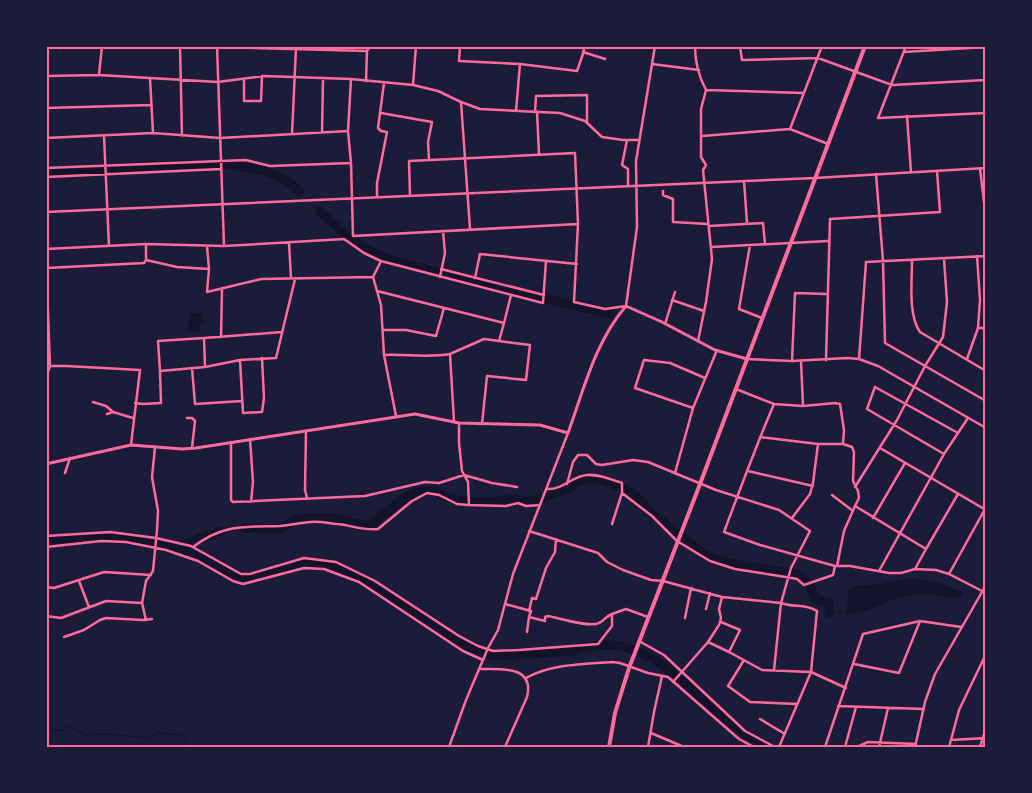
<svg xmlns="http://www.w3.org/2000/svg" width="1032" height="793" viewBox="0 0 1032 793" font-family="'Alegreya Sans',sans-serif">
  <rect width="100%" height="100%" fill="#1b1b3a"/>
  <path fill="#12122b" d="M189,313h14v10h-3v9l-11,-1z
    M913,579c18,1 34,4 49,14v3c-12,5 -19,0 -31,-2 -6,0 -14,1 -20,1 -22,2 -41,19 -64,19l1,-22 8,-6 27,-2 9,-3z"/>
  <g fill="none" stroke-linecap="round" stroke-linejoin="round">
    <path stroke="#12122b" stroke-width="1" d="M962,593l14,-3
      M829,613l18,-1
      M46,727c8,6 16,3 25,0l14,8 21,-1 42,4 10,-5 24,2 7,12"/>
    <path stroke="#12122b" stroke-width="9" d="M46,173l103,-7 80,-2 37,7 23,11 10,9
      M320,211l31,29 16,10 23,10 114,29 107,25
      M244,528l35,1 18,-10 12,-1h23l37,8 30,-24 19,-11h17l12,6 16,4 25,1 30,-3 8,3 6,-1 30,-10 25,-13 8,1 31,10 16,12 9,12 53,41 12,5 27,7 54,8 13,11 5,14 14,3v11
      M46,541l24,-3 57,1 56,12 37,15 15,11 16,1 30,-10 28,-6 20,4 32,12 96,63 32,14 9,1 76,-5 4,-3c14,-2 31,-5 46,-1 46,11 74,54 111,81 11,7 23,12 34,19
      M177,547l44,-16"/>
    <path stroke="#ff6b9d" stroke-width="2.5" d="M180,46l187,5
      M180,46l2,90
      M217,46l7,200
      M460,46l-1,15 61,3 57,7 7,-20 -1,-5
      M695,46c0,15 4,31 11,44
      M740,46l2,14 76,-2 74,27 94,-5
      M906,46l-28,72 108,-5
      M583,52l22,7
      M904,52l82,-5
      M652,64l47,6
      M99,75l3,-29
      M46,76l53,-1 119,7 46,-6 87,3 62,6 25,6 23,11 19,7 80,4 25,8 17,16 21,3h16
      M150,78l3,55
      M244,79v22h17l1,-25
      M351,79l-3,52 3,32 2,73 225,-12
      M366,81l1,-30 3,-5
      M413,85l3,-39
      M706,90l98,3
      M461,102l9,127
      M46,108l105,-3
      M516,111l4,-47
      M535,112l1,-16 51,-1v26
      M537,112l2,42
      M381,113l51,9 -4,20 1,17
      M907,116l4,56
      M790,129l38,15
      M322,133l1,-55
      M292,134l4,-86
      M104,136l5,110
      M702,136l88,-7 32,-83
      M46,138l107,-5 67,5 128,-7
      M627,140l-5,25 6,4v16
      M46,168l200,-8 24,6 81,-3
      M980,169l6,49
      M876,174l7,87 2,82 101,58
      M46,177l175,-8
      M744,181l3,42
      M663,191v4l10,4v23l35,2
      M410,196l-1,-35 166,-8 3,71 -4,78 31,7 21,-3
      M377,197v-14l10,-51 -6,-1 -3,-3 6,-45
      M709,226l54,-3 2,21
      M289,243l2,35
      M146,244v16
      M750,245l-11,64 23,9
      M207,246l2,23 -2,23 54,-13 112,-2
      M711,247l117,-6
      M46,249l100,-5 78,2 120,-7 20,14 17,8 162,42 3,-42
      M46,259l4,107 -4,11
      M381,261l-8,16 8,28 3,50 12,61
      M912,261c0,21 -4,54 8,71l66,39
      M47,268l97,-5 2,-3 31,7 32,2
      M441,269l103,26
      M440,277l5,-24 -2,-22
      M475,278l5,-24 97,10
      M377,291l127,32 7,-28
      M672,300l32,11
      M665,324l10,-32
      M978,328h8
      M383,330h23l30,6 8,-28
      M221,337l1,-48
      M204,338l78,-6
      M698,341l8,-39 6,-43 -9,-89 3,-5 -5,-8v-48l5,-19
      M384,355c23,-1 44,3 66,-1
      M859,359l7,-97 120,-6
      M967,359l11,-31 2,-28 -3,-44
      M240,360l3,53 19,-1 2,-14 -2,-40
      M826,360l4,-141 110,-7 -3,-41
      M792,361l3,-68 32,1
      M801,361l2,45
      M46,366h20l74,4 -9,75
      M205,367l-1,-29 -46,3 2,30 45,-4 35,-7 36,-2 19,-79
      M192,368l3,36 47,-3
      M736,389l38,15 29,2 32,-3 5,1 4,26 -1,13
      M93,402l13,4 7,6
      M135,403l8,1 18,-1 -1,-32
      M693,408l-58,-20 9,-28 26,3 35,15
      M107,414l6,-2 20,6
      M187,418h5l3,3 -3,27
      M454,422l-4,-68 34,-15 15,2
      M459,423v20l3,28 6,11 1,23
      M482,424l5,-48 39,4 4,-35 -31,-4 5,-18
      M306,431l-1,59 2,8
      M760,437l58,7h25l9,3 2,5 -1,29 5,10 1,7 -4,8 71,43 -11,20 -14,4h-12l-39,-7h-15l-75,-21 -36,-13c16,-43 32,-86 50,-128
      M250,439l3,43 -2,20
      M231,442v58l2,2 132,-6 60,-14 14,1 25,-8 28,8 25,4
      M944,454l-77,-45 8,-22 83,46
      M748,471l65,15
      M65,473l5,-15
      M675,473l18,-65 24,-58
      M567,484l6,-22 5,-7h9l9,9 6,1 31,-5 15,2 68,28 63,20 31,21 -19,37 -10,35 -7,67
      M855,487l42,-67 28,-54 18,-29 4,-35 -3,-43
      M547,489c16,1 25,-13 40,-14 11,-1 24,4 35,8v10l30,23 25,25 33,20 25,8 57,9 5,1 7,6 29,-10 2,-9
      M832,495l21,16
      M792,518l18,-24 3,-11 5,-39
      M873,518l32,-55
      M612,524l10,-31
      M529,531l69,22 9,9 16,8 28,10 12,1 59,16 59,6c14,5 23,0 36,8l-6,61 -32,75
      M46,536l64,-4 46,6 35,8 50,28h9l54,-16 32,4 39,19 84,55 19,10 15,5 26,-1 79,-6 14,-18v-12l14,-5 22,8
      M46,547l55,-6 25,1 40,8 32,11 35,20 10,3 61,-16 20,1 35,13 104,69 20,9
      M193,547c30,-23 51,-20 87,-21 10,-1 20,-3 30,-4 8,-1 18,1 27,2 14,1 26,7 41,5l34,-28 15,-8 12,2 18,9 11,1 38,1 12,-3 8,3 14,-1
      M926,549l32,-55
      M837,566l7,-35 11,-25
      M915,569l21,1 13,4 37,19
      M879,571l65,-117 24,-36
      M949,574l36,-65
      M79,581l10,26
      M46,587l8,1 50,-16 47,3
      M505,604l26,7 -2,6 16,4v-4l3,-1c11,2 42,12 51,7 5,-2 7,-7 13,-9
      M706,609l4,-16
      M529,611l3,-13 4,1 10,-31 9,-16 1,-13
      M46,616l15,2 45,-17 36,2
      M685,618l6,-30
      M146,620l-4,-17 4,-22 7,-10 4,-41 1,-19 -6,-34 3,-30
      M721,622l19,8 -11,22
      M527,632l2,-15
      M64,637l20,-7 16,-10 6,-2 37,2 9,-1
      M639,641l25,14 81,76 30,16
      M708,642l21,10 33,18 49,2 35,16
      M986,654l-27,56 -8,30 35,-2
      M744,660l-16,26 22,16 47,2
      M854,664l45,9 21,-52
      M479,669c21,0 56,-4 48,28l-22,50
      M526,678c26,-14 57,-14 86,-16l8,1 28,10 20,4 71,62 15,8
      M673,682l35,-40 11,-17 2,-7 -2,-9 3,-12
      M838,706l86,3
      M760,719l25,15
      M651,733l33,14
      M648,747l6,-35 8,-36
      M825,747l38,-113 57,-13 41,6
      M845,747l11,-40
      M857,747l11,-5 48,2
      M879,747l9,-39
      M949,747l2,-7
      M980,747l6,-19"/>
    <path stroke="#ff6b9d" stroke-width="2.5" d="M46,212l769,-34 171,-10
      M626,306l11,-79 -1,-66 19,-115
      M747,359l45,2 55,-3 12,1 19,7 108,62
      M880,448l106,62
      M449,747l17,-47 22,-52 10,-18 15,-56 55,-141
      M915,747l10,-45 10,-28 51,-89"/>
    <path stroke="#ff6b9d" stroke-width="3" d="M46,464l85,-19 51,4 14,-1 219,-34 44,9 81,2 28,8c16,-44 27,-91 58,-127l36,16 53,28 32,9"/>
    <path stroke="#ff6b9d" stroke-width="4" d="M609,747l6,-34 14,-45 71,-184 165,-438"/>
  </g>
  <rect width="1032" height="793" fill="none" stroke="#1b1b3a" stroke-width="95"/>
  <rect x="48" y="48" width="936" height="698" fill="none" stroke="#ff6b9d" stroke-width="2"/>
</svg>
